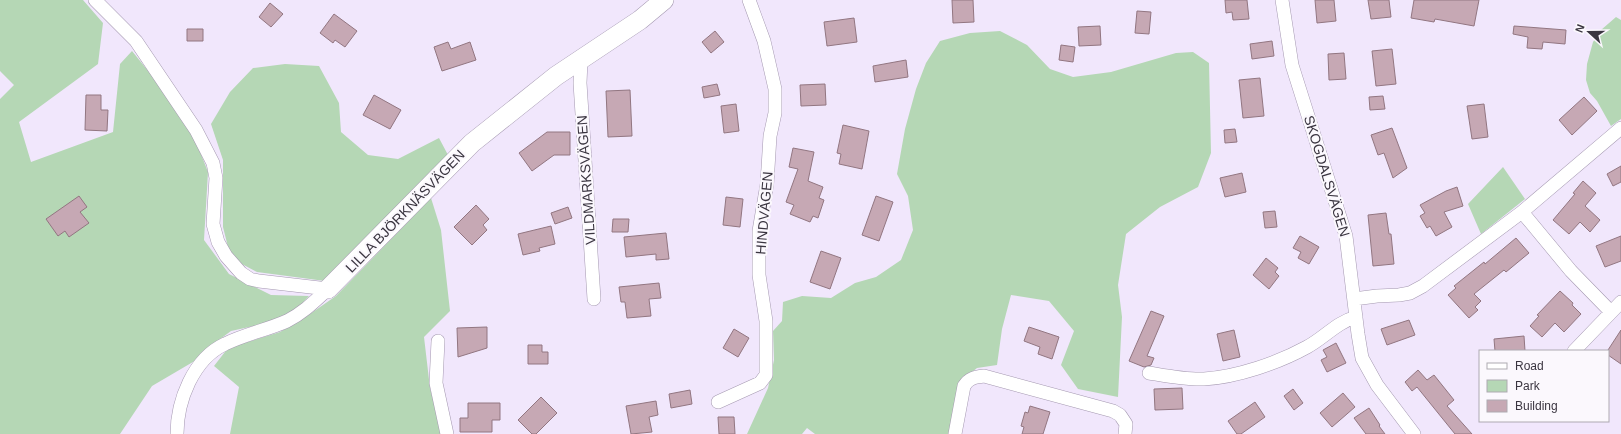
<svg xmlns="http://www.w3.org/2000/svg" width="1621" height="434" viewBox="0 0 1621 434" font-family="Helvetica,sans-serif">
  <rect width="100%" height="100%" fill="#f1e7fc"/>
  <path fill="#b5d7b5" d="M0,0h83l20,23 -5,41 -79,58 12,40 82,-30 7,-68 12,-13 42,52 21,36 13,33 -4,68 25,34 42,21 38,1 -11,12 -26,14 -41,9 -27,20 -6,8 -46,27 -32,48h-120v-335l14,-14 -14,-14z
    M1616,17l5,3v99l-10,7 -14,-25 -7,-8 -4,-13 1,-16 6,-22 8,-12z
    M1000,31l27,14 23,24 23,8 38,-5 65,-19 17,-1 16,11 2,90 -13,34 -38,20 -34,27 -8,51 4,32 -4,80 -40,-8 -17,-24 13,-34 -25,-30 -38,-6 -9,34 -5,36 -20,3 -10,8 -17,58h-135l-8,-6 -5,6h-55l21,-46 6,-28 -1,-29 9,-10 1,-19 19,-6 29,2 24,-15 21,-6 25,-17 12,-30 -5,-34 -11,-22 8,-45 11,-40 10,-26 14,-22 30,-8z
    M285,64l34,2 20,37 2,29 27,23 30,4 41,-21 9,17 -123,126 -68,-9 -19,-10 -9,-11 -6,-24v-67l-12,-36 19,-32 23,-24z
    M1503,167l22,32 -44,35 -13,-30z
    M431,198l10,32 9,81 -26,26 6,51 12,46h-212l9,-47 -25,-21 14,-18 52,-16 27,-16 29,-20z"/>
  <path fill="#c6a8b4" stroke="#927681" d="M952,0h21l1,22 -21,1z
    M1225,0h22l2,19 -16,1 -1,-8 -6,1z
    M1315,0h19l2,21 -19,2z
    M1368,0h21l2,17 -20,2z
    M1414,0h65l-5,26 -39,-7 -1,3 -23,-4z
    M270,3l13,11 -12,13 -12,-10z
    M1137,11l14,1 -2,22 -14,-1z
    M334,14l23,17 -12,16 -10,-7 -2,3 -13,-10z
    M854,18l3,24 -30,4 -3,-24z
    M1100,26l1,19 -22,1 -1,-19z
    M1514,26l52,4 -1,14 -22,-2 -1,7 -15,-1 1,-11 -15,-3z
    M187,29h16v12h-16z
    M715,31l9,11 -13,11 -9,-11z
    M1272,41l2,15 -22,3 -2,-15z
    M448,42l3,7 19,-7 6,18 -34,11 -8,-24z
    M1061,45l14,2 -2,15 -14,-2z
    M1392,49l4,35 -20,2 -4,-35z
    M1344,53l2,26 -17,1 -1,-26z
    M906,60l2,17 -33,5 -2,-16z
    M1260,78l4,38 -21,2 -4,-38z
    M717,84l3,11 -16,3 -2,-11z
    M825,84l1,21 -25,1 -1,-21z
    M630,90l2,46 -24,1 -2,-46z
    M86,95h15v15h7l-1,21 -22,-1z
    M374,95l27,15 -11,19 -27,-14z
    M1383,96l2,13 -15,1 -1,-13z
    M1584,97l13,14 -25,24 -13,-15z
    M736,104l3,27 -15,2 -3,-27z
    M1484,104l4,33 -16,2 -5,-33z
    M843,125l26,6 -7,38 -23,-5 2,-10 -4,-1z
    M1392,128l15,40 -14,10 -9,-25 -6,2 -7,-20z
    M1235,129l2,13 -12,1 -1,-13z
    M547,132h23v23h-16l-22,16 -13,-18z
    M793,148l21,4 -6,29 15,6 -4,11 5,2 -6,18 -5,-2 -3,6 -20,-8 4,-9 -8,-3 12,-33 -9,-2z
    M1621,166v16l-8,4 -6,-12z
    M1242,173l4,19 -21,5 -5,-19z
    M1583,181l13,12 -11,13 15,14 -10,12 -10,-10 -11,12 -16,-14 22,-26 -2,-1z
    M1457,187l6,19 -19,6 8,15 -16,9 -6,-10 -3,2 -7,-12 5,-3 -5,-8 26,-14z
    M79,196l8,11 -7,5 9,11 -20,14 -4,-6 -7,5 -12,-17z
    M876,196l17,6 -14,39 -17,-6z
    M726,197l17,2 -3,28 -17,-2z
    M476,205l13,14 -6,6 4,5 -15,15 -18,-18z
    M568,207l4,11 -17,6 -4,-11z
    M1275,211l2,16 -12,1 -2,-16z
    M1386,213l3,21h2l3,30 -21,2 -5,-51z
    M613,219h16l-1,13h-16z
    M551,226l4,18 -16,4 1,3 -17,4 -5,-21z
    M666,233l3,26 -13,1v-6l-30,3 -2,-20z
    M1300,236l19,11 -10,17 -11,-6 3,-6 -8,-4z
    M1621,236v25l-16,6 -9,-21z
    M1516,238l13,15 -23,19 -2,-2 -30,24 7,7 -6,6 3,3 -9,8 -21,-23 8,-7 -2,-2 30,-24 1,2z
    M821,251l20,7 -11,31 -20,-7z
    M1266,258l12,10 -3,4 4,4 -10,13 -16,-14z
    M659,283l2,15 -12,1 2,17 -24,2 -2,-16h-4l-2,-15z
    M1560,291l13,12 -1,2 9,9 -17,18 -9,-9 -13,14 -12,-11 9,-10 -2,-1z
    M1151,311l13,5 -17,40 7,2 -3,7 -7,2 -15,-6z
    M1409,320l6,15 -28,10 -6,-16z
    M487,327v21l-29,9 -1,-29z
    M1029,327l30,10 -7,22 -14,-5 2,-7 -16,-6z
    M734,329l15,9 -11,19 -15,-9z
    M1234,330l6,27 -17,4 -6,-27z
    M1621,330v34l-13,-9v-5z
    M1524,336l1,15h-30l-1,-12z
    M1336,343l10,20 -19,9 -6,-12 6,-3 -4,-7z
    M528,345h14v7h6v12h-20z
    M1418,370l9,10 7,-5 20,25 -7,6 25,28h-17l-38,-47 -5,4 -7,-9z
    M1182,388l1,21 -28,1 -1,-21z
    M1293,389l10,14 -9,7 -10,-14z
    M690,390l2,14 -21,4 -2,-14z
    M1343,393l12,14 -23,20 -12,-14z
    M541,397l16,16 -21,21h-4l-14,-14z
    M656,401l2,14 -9,2 3,15 -21,2 -5,-28z
    M1255,402l10,15 -24,17h-4l-9,-13z
    M468,403h32v17h-8v12h-32v-14h8z
    M1030,406l20,6 -7,22h-21l2,-7 -3,-1 4,-14 3,1z
    M1369,408l11,17 -1,1 6,8h-19l-12,-16z
    M718,417h16l1,17h-16z"/>
  <g fill="none" stroke-linecap="round" stroke-linejoin="round">
    <defs>
      <path id="street" d="M95,0l41,41 60,89 17,33 3,15 -3,46 5,18 8,14 15,17 9,6 9,2 69,8
        M1282,0l10,65 54,171 12,98 4,24 15,27 37,49
        M581,61l-1,22 14,216
        M1522,212l49,59 40,41
        M1354,299l23,-3 22,-1 11,-2 13,-7 99,-74 99,-84
        M438,341l-2,42 11,51
        M1574,351l47,-49
        M1149,373c18,3 38,7 55,6 33,-2 74,-16 103,-32 17,-9 30,-25 49,-30
        M718,402l42,-19 6,-8v-54l-7,-46v-44l8,-47 3,-48 5,-23v-24l-11,-48 -15,-41
        M177,434c0,-33 16,-75 48,-90 20,-10 42,-14 62,-23 16,-8 28,-20 41,-32
        M955,434l9,-48c5,-8 11,-9 20,-10l129,35 7,4 6,9 -1,10"/>
      <path id="secondary" d="M328,289l144,-146 84,-67 84,-56 24,-20"/>
    </defs>
    <use href="#street" stroke="#a498b0" stroke-width="14"/>
    <use href="#secondary" stroke="#a498b0" stroke-width="20"/>
    <use href="#street" stroke="#fff" stroke-width="13"/>
    <use href="#secondary" stroke="#fff" stroke-width="19"/>
  </g>
  <g text-anchor="middle" stroke-width="4" stroke-linejoin="round" paint-order="stroke">
    <g font-size="14" fill="#3a3540" stroke="#fbf8fd">
      <text transform="translate(1327 176) rotate(73)" y="5">SKOGDALSVÄGEN</text>
      <text transform="translate(586 180) rotate(-94)" y="5">VILDMARKSVÄGEN</text>
      <text transform="translate(405 211) rotate(-46)" y="5">LILLA BJÖRKNÄSVÄGEN</text>
      <text transform="translate(764 213) rotate(-85)" y="5">HINDVÄGEN</text>
    </g>
  </g>
  <rect x="1479" y="350" width="130" height="72" fill="#fbf8fd" stroke="#aeaab1"/>
  <rect x="1487" y="363" width="20" height="6" fill="#ffffff" stroke="#aeaab1"/>
  <text x="1515" y="370" font-size="12" fill="#3a3540">Road</text>
  <rect x="1487" y="380" width="20" height="12" fill="#b5d7b5" stroke="#aeaab1"/>
  <text x="1515" y="390" font-size="12" fill="#3a3540">Park</text>
  <rect x="1487" y="400" width="20" height="12" fill="#c6a8b4" stroke="#aeaab1"/>
  <text x="1515" y="410" font-size="12" fill="#3a3540">Building</text>
  <g transform="translate(1589 32) rotate(291)" stroke="#fbf8fd" stroke-width="3" paint-order="stroke">
  <path d="M0-3L7 15L0 10L-7 15Z" fill="#3a3540"/>
  <text y="-6" font-size="11" font-weight="bold" text-anchor="middle" fill="#3a3540">N</text>
  </g>
</svg>
